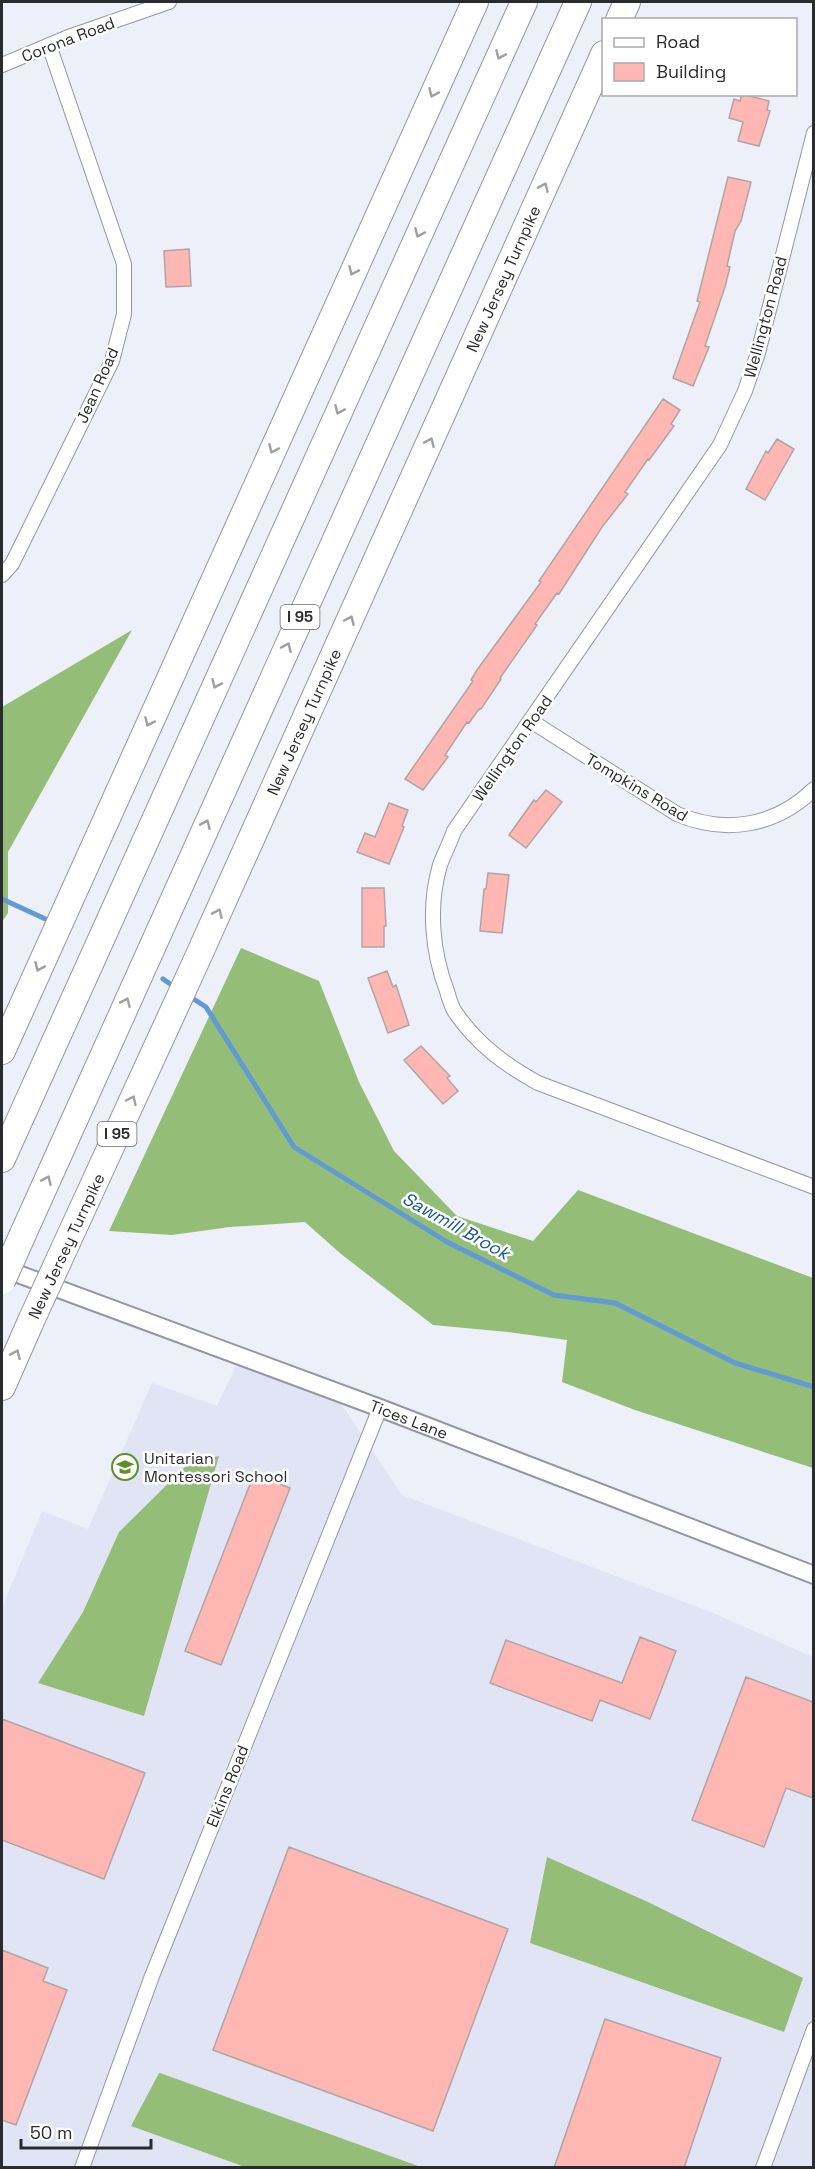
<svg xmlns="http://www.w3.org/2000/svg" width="815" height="2169" viewBox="0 0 815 2169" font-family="'Space Grotesk',sans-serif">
  <rect width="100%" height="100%" fill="#edeff9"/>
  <path fill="#e1e4f5" d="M239,1359l97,37 66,99 309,117 102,45v510l-811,1v-560l40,-97 46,18 64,-146 65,23z"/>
  <path fill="#94bd78" d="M132,630l-124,222v61l-6,9v-215z
    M241,948l78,33 40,101 35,69 63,65 76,25 45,-51 235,88v190l-178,-58 -73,-28 5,-42 -59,-8 -75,-7 -92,-71 -36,-32 -75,5 -58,8 -63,-4z
    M219,1456l-75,260 -106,-33 45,-71 36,-80 70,-69z
    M547,1857l101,45 155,76 -19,54 -254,-89z
    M159,2073h1l261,94h-176l-114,-41z"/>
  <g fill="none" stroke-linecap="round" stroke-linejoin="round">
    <path stroke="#619ad4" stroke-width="5" d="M2,899l50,23
      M163,979l13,9
      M189,996l17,11 88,140 153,95 107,53 61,8 120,60 79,24"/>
  </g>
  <path fill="#ffb7b3" stroke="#b0a5a4" stroke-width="1.5" d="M742,94l27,7 -2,9 3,1 -11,35 -21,-5 5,-19 -14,-4 5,-19 6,2z
    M728,177l23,5 -10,39 -6,10 -8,35 3,1 -5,20 -20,59 4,1 -16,39 -20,-8 27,-76 -3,-1z
    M189,249l2,37 -25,1 -2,-36z
    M663,399l17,11 -9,14 3,2 -25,34 -1,-1 -23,33 3,2 -26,33 -43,67 -2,-1 -22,31 2,1 -37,53 1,1 -20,30h-2l-10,14 -2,-1 -22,33 3,2 -25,33 -18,-11 68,-98 -2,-1 6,-10 64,-88 -2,-1z
    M777,439l17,10 -29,51 -19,-11 20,-38 2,2z
    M546,790l16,12 -36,46 -17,-13 25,-35 2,2z
    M389,803l19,7 -6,16 2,1 -15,37 -32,-12 8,-19 10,4z
    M488,873l21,2 -7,58 -22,-2 4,-42h2z
    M362,888h22l2,38h-2v21h-22z
    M387,971l6,16 3,-2 13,40 -21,8 -20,-55z
    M421,1046l29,30 -3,2 11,13 -15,13 -39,-44z
    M254,1474l36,14 -69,177 -36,-14z
    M640,1637l36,14 -26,68 -50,-19 -8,21 -102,-38 16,-43 116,43z
    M746,1677l67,25v96l-27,-10 -22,59 -72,-27z
    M2,1719l143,54 -41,106 -102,-39z
    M289,1847l219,82 -75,202 -220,-81z
    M2,1950l46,18 -5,13 24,9 -51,135 -14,-5z
    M605,2019l116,39 -37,110h-130z"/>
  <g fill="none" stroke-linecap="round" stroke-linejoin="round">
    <defs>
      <path id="minor" d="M2,65l69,-29 98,-34
        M814,133l-56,220 -13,38 -25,54 -266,386c-4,12 -10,23 -14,34 -12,41 -8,87 7,126 2,7 4,15 8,21 22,32 50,53 83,71l276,104
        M2,575l10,-11 100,-203 12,-47v-50l-75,-219
        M531,721l146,93c49,21 99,12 137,-25
        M82,2168l70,-192 228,-568
        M763,2168l51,-139"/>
      <g id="tertiary">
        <path id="s1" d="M2,1268l378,140 434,167"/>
      </g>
      <g id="motorway">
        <path d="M619,20l8,-18"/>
        <path d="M2,1051l473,-1049"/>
        <path d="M2,1159l522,-1157"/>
        <path d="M23,1234l555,-1232"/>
        <path id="s2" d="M64,1249l130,-283 410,-912"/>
        <path d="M2,1387l29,-66"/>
      </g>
    </defs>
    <use href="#minor" stroke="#9597a0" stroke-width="16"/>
    <use href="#tertiary" stroke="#9597a0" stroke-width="20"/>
    <use href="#motorway" stroke="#9597a0" stroke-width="28"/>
    <use href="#minor" stroke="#fff" stroke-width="14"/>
    <use href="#tertiary" stroke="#fff" stroke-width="16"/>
    <use href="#motorway" stroke="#fff" stroke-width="26"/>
    <defs>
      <path id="motorway-bridge" d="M2,1281l21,-47
        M31,1321l33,-72"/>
    </defs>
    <use href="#motorway-bridge" stroke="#9597a0" stroke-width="28" stroke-linecap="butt"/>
    <use href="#motorway-bridge" stroke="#fff" stroke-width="26"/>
  </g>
  <defs><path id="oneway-chevron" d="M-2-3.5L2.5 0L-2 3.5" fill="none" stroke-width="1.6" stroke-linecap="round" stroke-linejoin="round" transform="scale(1.5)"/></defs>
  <g stroke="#9fa0a1">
    <use href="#oneway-chevron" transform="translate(500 55) rotate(114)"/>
    <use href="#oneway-chevron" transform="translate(433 93) rotate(114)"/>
    <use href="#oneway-chevron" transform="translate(544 187) rotate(-66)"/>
    <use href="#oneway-chevron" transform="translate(419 233) rotate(114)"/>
    <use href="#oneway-chevron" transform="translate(353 271) rotate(114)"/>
    <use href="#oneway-chevron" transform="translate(339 410) rotate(114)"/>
    <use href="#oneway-chevron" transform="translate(430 442) rotate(-66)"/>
    <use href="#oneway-chevron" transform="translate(273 449) rotate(114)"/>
    <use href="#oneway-chevron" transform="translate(350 620) rotate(-66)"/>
    <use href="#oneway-chevron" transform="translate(287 647) rotate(-66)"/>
    <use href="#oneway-chevron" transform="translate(216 684) rotate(114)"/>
    <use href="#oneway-chevron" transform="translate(149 722) rotate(114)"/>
    <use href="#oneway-chevron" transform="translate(206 824) rotate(-66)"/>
    <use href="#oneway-chevron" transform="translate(218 913) rotate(-66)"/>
    <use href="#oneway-chevron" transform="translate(39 967) rotate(114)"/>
    <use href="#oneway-chevron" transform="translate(126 1002) rotate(-66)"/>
    <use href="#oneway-chevron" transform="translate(132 1100) rotate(-65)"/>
    <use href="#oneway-chevron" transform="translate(47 1180) rotate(-66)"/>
    <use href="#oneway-chevron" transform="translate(16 1354) rotate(-66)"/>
  </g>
  <defs>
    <symbol id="school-ring" viewBox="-11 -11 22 22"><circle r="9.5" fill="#fff" stroke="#5d9028" stroke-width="1.5"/><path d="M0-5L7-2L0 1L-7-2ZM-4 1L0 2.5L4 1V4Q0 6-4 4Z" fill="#5d9028"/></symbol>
  </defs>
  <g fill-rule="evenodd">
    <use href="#school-ring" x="110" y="1452" width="30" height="30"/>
  </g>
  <g text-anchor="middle" stroke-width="5" stroke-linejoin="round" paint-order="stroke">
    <g fill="#fff" stroke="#6a6b6d" stroke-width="1.5">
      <rect x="280.5" y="605" width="39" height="24" rx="4.5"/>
      <rect x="97.5" y="1122" width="39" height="24" rx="4.5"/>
    </g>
    <g font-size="15" font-weight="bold" fill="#2a2b2e">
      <text x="300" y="622">I 95</text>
      <text x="117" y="1139">I 95</text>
    </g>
    <g font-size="16" fill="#2a2b2e" stroke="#fff">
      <text transform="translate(68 39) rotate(-21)" y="6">Corona Road</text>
      <text dy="6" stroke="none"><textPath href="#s2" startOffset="1065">New Jersey Turnpike</textPath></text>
      <text transform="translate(765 317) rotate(-75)" y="6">Wellington Road</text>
      <text transform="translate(97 385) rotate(-66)" y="6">Jean Road</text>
      <text dy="6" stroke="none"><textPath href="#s2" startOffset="579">New Jersey Turnpike</textPath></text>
      <text transform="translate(512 748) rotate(-55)" y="6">Wellington Road</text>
      <text transform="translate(637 787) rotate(31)" y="6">Tompkins Road</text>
      <text transform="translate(66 1246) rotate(-65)" y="6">New Jersey Turnpike</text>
      <text dy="6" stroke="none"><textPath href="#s1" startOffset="434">Tices Lane</textPath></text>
      <text transform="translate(227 1786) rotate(-68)" y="6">Elkins Road</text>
    </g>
    <g font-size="16" fill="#2a2b2e" stroke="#fff" text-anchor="start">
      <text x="144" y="1464">Unitarian<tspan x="144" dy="18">Montessori School</tspan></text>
    </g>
    <g font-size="18" font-style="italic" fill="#1b588e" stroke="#fff">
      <text transform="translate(456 1226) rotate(29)" y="6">Sawmill Brook</text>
    </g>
  </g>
  <rect width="815" height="2169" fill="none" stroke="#2a2b2e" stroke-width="6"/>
  <rect x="602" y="18" width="195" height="78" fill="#ffffff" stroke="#aaaaab" stroke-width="1.5"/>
  <rect x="614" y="38" width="30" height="9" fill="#ffffff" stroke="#aaaaab" stroke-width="1.5"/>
  <text x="656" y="48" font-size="18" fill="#2a2b2e">Road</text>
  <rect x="614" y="63" width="30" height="18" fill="#ffb7b3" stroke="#aaaaab" stroke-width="1.5"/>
  <text x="656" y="78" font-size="18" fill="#2a2b2e">Building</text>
  <path d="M21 2139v9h130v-9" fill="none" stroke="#2a2b2e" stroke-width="3"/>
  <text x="30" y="2139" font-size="18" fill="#2a2b2e" stroke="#ffffff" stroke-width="4.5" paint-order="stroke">50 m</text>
</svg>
